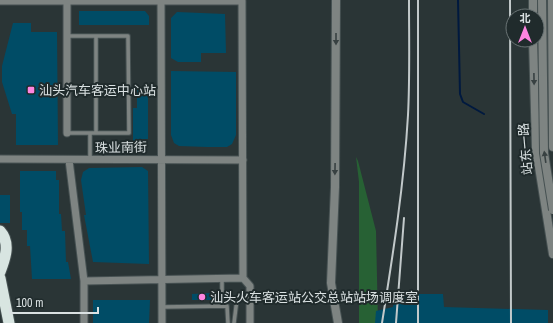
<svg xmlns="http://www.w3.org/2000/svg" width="553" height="323" viewBox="0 0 553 323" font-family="'Archivo Narrow','Noto Sans SC',sans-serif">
  <rect width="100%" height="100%" fill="#2a3536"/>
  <path fill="#276134" d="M356,157l2,4 18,70 2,92h-19v-141z"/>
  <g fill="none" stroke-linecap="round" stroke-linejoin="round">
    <path stroke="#00193f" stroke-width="2" d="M458,0l2,94 3,8 21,12"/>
  </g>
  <path fill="#004c66" d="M79,11h66l4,5v9h-70z
    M177,12l48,2 1,39h-25v9h-23l-7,-4v-40z
    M13,23h18v9h26l1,113h-42v-31h-4l-10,-32v-16z
    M171,71l65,1v63l-4,9 -5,3h-20l-28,-1 -5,-3 -3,-8z
    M137,90h11v49h-9v9h-40v-5h34v-35h4z
    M142,167l6,4 1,93 -56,-2 -9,-47h2l-5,-35 2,-8 6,-4z
    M20,171h36v9h3v34h2l1,17h3l1,31h2l3,17h-39l-2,-33h-3v-16h-5v-18h-2z
    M0,195h10v28h-10z
    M212,293v7h-20v-6z
    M395,294h48l1,13 104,3v13h-173l1,-12 17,-4z
    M93,300h57l-1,23h-56z"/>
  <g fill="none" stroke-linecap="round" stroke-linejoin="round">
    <defs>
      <path id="service" d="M67,36h61l1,97h-62
        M90,133v27
        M96,133v-97
        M222,279v27
        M162,307l65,-1 1,17
        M234,323l3,-24 13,-3"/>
      <path id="minor" d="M67,0v133
        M0,1h242l1,277 7,8v37
        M161,1l1,322
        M0,159l243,1
        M69,160l15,121v42
        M84,281l159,-3"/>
      <path id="tertiary" d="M336,0l-1,187 -4,96 7,40
        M533,0v16
        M542,0l1,79
        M552,0l1,147
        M533,40l3,108 17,106"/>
      <path id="trunk" d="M0,231c11,12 5,28 0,41
        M0,278l9,45"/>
    </defs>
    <use href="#service" stroke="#465152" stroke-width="5.5"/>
    <use href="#minor" stroke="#465152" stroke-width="9"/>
    <use href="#tertiary" stroke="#465152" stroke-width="10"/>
    <use href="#trunk" stroke="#465152" stroke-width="13"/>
    <use href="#service" stroke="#7e8482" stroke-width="3.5"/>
    <use href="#minor" stroke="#7e8482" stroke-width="7"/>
    <use href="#tertiary" stroke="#7e8482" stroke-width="8"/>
    <use href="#trunk" stroke="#d8e5e1" stroke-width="11"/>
    <path stroke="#c2c9ca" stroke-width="2" d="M418,0v323
      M510,0l1,323
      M382,323c11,-69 22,-138 26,-208 2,-38 1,-77 1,-115
      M396,323l8,-105"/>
    <defs>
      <path id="tertiary-bridge" d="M543,79l1,74 9,57"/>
    </defs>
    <use href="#tertiary-bridge" stroke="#465152" stroke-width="10" stroke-linecap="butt"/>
    <use href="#tertiary-bridge" stroke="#7e8482" stroke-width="8"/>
  </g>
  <defs><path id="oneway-solid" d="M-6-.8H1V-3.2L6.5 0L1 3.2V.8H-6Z"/></defs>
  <g fill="#384142">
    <use href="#oneway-solid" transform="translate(336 39) rotate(90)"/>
    <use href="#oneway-solid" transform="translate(534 79) rotate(89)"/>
    <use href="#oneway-solid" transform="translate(545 157) rotate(-98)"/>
    <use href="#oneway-solid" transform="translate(335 169) rotate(91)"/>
  </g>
  <g fill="#fe85e0" stroke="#202b2c" stroke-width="1.5">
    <rect x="27" y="86" width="8" height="8" rx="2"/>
    <circle cx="202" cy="297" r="4"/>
  </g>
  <g text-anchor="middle" stroke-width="4" stroke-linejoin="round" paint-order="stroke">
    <g font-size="13" fill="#dae1e2" stroke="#202b2c" text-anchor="start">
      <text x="39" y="95">汕头汽车客运中心站</text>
      <text x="210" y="302">汕头火车客运站公交总站站场调度室</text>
    </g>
    <g font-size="13" fill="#dae1e2" stroke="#202b2c">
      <text transform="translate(121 147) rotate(-1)" y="5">珠业南街</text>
      <text transform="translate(525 149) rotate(-95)" y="5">站东一路</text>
    </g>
  </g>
  <g transform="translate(525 28)"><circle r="19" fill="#202b2c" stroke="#6a7475"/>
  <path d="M0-3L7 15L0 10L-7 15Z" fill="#fe85e0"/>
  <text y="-6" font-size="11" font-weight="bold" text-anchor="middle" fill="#dae1e2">北</text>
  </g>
  <path d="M10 307v6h88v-6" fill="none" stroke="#dae1e2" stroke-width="2"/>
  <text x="16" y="307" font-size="12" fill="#dae1e2" stroke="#202b2c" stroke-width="3" paint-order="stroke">100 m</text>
</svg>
